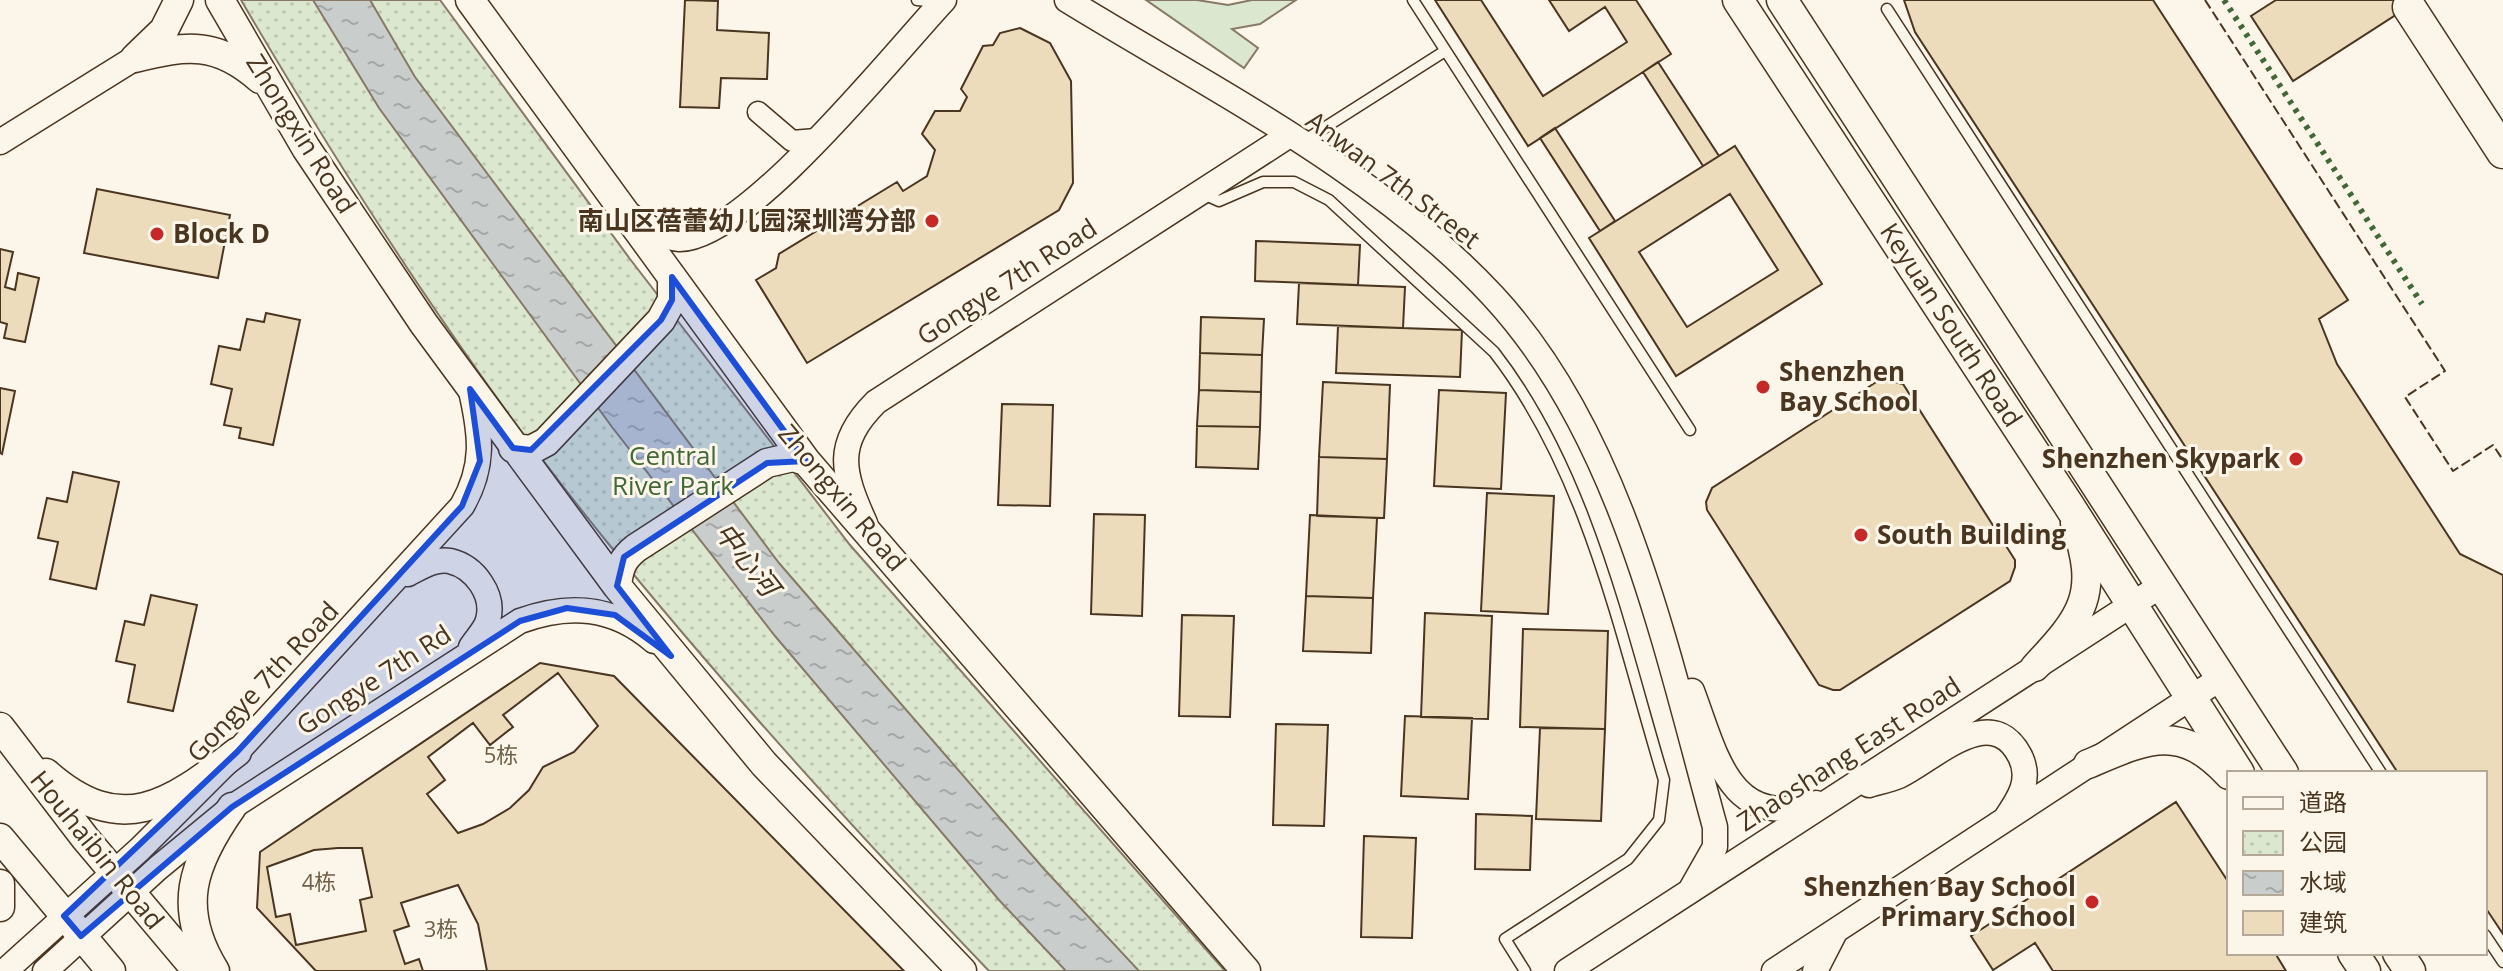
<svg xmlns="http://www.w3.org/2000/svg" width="2503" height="971" viewBox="0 0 2503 971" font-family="'Open Sans','Noto Sans SC',sans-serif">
  <defs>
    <pattern id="park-dots" width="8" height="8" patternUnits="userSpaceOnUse" patternTransform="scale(2)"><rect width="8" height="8" fill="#dce7d0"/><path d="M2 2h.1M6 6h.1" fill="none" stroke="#bec7b2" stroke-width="1.8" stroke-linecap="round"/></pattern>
    <pattern id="water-ripples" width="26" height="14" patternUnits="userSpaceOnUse" patternTransform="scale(2)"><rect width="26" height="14" fill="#c9cecd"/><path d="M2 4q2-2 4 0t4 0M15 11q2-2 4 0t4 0" fill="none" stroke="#a5a8a6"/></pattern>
  </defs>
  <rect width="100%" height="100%" fill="#fbf6e9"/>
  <path fill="url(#park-dots)" stroke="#887966" stroke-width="2" d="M241,0h199l190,259 220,286 375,426h-236c-132,-138 -261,-280 -382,-429 -137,-169 -256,-354 -366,-542z"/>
  <path fill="#dce7d0" stroke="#887966" stroke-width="2" d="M1146,0h51l31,5 24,-5h44l-36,24 -28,5 26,19 -14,20z"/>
  <path fill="url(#water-ripples)" stroke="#887966" stroke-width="2" d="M313,0h57l45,77 364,486 265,306 95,102h-73l-67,-71 -224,-264 -163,-209 -233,-319z"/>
  <path fill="#ecdcbc" stroke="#4a3520" stroke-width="2" fill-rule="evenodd" d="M685,0l33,1 -1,29 52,3 -2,46 -46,-1 -2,30 -39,-1z
    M1435,0h46l62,96 84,-54 -22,-35 -36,24 -20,-31h87l35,54 -143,92z
    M1904,0h249l195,300 -29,19 18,45 123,190 43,21v359l-18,-27v-134h-87l-483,-741z
    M2276,0h143l-126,81 -42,-65z
    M1020,28l30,15 21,38 2,102 -14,27 -252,153 -51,-83 20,-12 3,-14 118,-72 6,9 24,-15 8,-26 -13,-16 13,-23h25l7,-14 -6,-8 22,-43 10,-1 7,-12z
    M1658,62l61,94 -16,10 -60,-94z
    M1555,128l60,93 -15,10 -60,-93z
    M1735,146l87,138 -146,92 -87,-138zM1730,194l48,76 -91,57 -48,-75z
    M97,189l133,26 -12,63 -134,-25z
    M1256,241l104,4 -2,40 -103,-4z
    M0,249l13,3 -8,35 10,3 3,-17 21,5 -14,64 -21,-4 3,-14 -7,-2z
    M1299,283l106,4 -2,41 -106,-4z
    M266,313l34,7 -27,125 -34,-7 2,-10 -17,-3 8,-36 -21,-5 8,-38 21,4 7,-31 17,3z
    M1201,317l63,2 -2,36 -62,-2z
    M1338,326l124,4 -2,47 -124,-4z
    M1200,353l62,2 -1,37 -62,-2z
    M1881,379l22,5 112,176v7l-5,14 -170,109h-7l-14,-5 -112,-175 -1,-8 6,-14z
    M1323,382l67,3 -3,74 -68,-2z
    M0,388l15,3 -13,63 -2,-1z
    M1199,390l62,2 -1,35 -63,-1z
    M1439,390l67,3 -5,96 -67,-3z
    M1002,404l51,1 -3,101 -52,-1z
    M1197,426l63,1 -2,42 -62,-2z
    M1319,457l68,2 -3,59 -67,-2z
    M73,472l46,10 -23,107 -46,-10 8,-37 -20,-4 9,-40 20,4z
    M1487,493l67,3 -6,118 -67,-3z
    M1094,514l51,1 -3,101 -51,-2z
    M1310,515l67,3 -4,80 -67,-2z
    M151,595l46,10 -24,106 -45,-9 7,-37 -19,-4 9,-40 19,4z
    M1306,596l67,2 -2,55 -68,-2z
    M1425,613l67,3 -4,103 -67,-2z
    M1182,615l52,1 -4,101 -51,-1z
    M1523,629l85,2 -3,98 -85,-2z
    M540,663l74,13 290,295h-588l-59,-63 3,-56z
    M558,673l40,53 -24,26 -31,15 -14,23 -19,18 -27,16 -25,9 -31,-39 18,-14 -17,-23 45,-34 17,22 23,-18 -10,-12z
    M1405,716l67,2 -4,81 -67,-3z
    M1276,724l52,1 -4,101 -51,-1z
    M1540,728l65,1 -4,92 -65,-2z
    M2176,802l53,81v70h46l11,18h-233l-18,-28 -42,27 -22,-34z
    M1476,814l56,2 -2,54 -55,-1z
    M1364,836l52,2 -4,100 -51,-1z
    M338,848h24l10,49 -12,3 6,31 -70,14 -6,-31 -14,3 -9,-50 47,-17z
    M458,885l20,39 9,47h-64l-4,-12 -14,5 -11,-33 15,-5 -8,-23z"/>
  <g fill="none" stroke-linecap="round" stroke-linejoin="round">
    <defs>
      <path id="service" d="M917,0l23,2
        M1413,0l277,430
        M1887,9l494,764
        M1302,142l143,-91
        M1201,193l18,8 44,-19h31l35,18 165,152c94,121 126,283 170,428l-5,40 -31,39 -123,80 20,32
        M2485,935l18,27"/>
      <path id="minor" d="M758,112l34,29 24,-2"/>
      <path id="tertiary" d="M1067,0c143,88 311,172 426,296 129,139 173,353 222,531v20l-25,44
        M0,142l135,-84
        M630,215c14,9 32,23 49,24 66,2 217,-188 265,-239
        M865,523c-23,-51 -31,-79 11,-121l412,-266
        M408,574c13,-7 27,-16 42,-13 25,6 45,34 38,59 -2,9 -12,19 -17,27
        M1692,691c24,63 37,140 124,112
        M1869,785c10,-3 21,-5 30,-9 34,-16 92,-76 121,-20 12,24 -1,43 -14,62
        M5,971l135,-122 97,-97 225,-246c23,-40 19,-71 9,-115
        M45,971l113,-103 74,-61 288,-186c49,-18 93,-15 134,20
        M1567,971l595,-386
        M1774,971l447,-293
        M1815,971l19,-37"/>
      <path id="secondary" d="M220,0l86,148 118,176 193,262 147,178 198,207
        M470,0l336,461 440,510
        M137,56l27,-26 15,-30
        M135,58c52,-13 82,-17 125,21
        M513,448l18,2 15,-8 115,-122 11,-20v-23
        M617,586c2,-18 5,-27 19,-38l131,-85 26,-6 13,4
        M2035,667c48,-51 65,-73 40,-144
        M0,727l85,111 112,133
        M2088,764c59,-25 92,-42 141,11
        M46,773c75,66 123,32 191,-21
        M0,838l111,133
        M0,884v23
        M215,971c-39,-63 -23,-107 17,-164"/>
      <path id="primary" d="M1738,0l330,504 171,269
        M1782,0l501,773
        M2353,953l12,18
        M2398,953l12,18"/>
      <path id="trunk" d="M2409,7l94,145"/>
    </defs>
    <use href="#service" stroke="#4a3520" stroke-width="13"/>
    <use href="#minor" stroke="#4a3520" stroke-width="23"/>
    <use href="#tertiary" stroke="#4a3520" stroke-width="27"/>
    <use href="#secondary" stroke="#4a3520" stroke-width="31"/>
    <use href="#primary" stroke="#4a3520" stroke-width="33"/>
    <use href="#trunk" stroke="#4a3520" stroke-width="35"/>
    <use href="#service" stroke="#fbf6e9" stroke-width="10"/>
    <use href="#minor" stroke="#fbf6e9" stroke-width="20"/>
    <use href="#tertiary" stroke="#fbf6e9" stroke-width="24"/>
    <use href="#secondary" stroke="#fbf6e9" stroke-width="28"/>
    <use href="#primary" stroke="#fbf6e9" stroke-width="30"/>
    <use href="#trunk" stroke="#fbf6e9" stroke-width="32"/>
    <path stroke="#436837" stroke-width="6" stroke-dasharray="4 6" stroke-linecap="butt" d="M2224,0l198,304"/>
    <path stroke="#4a3520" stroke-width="2" stroke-dasharray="10 4" stroke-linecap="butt" d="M2205,0l240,371 -40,26 48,74 40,-26 10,15"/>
  </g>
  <path fill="#1d4ed8" fill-opacity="0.2" stroke="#1d4ed8" stroke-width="6" stroke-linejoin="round" d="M672,277l134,184 -39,2 -143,94 -7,29 54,70 -56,-41 -48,-7 -47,13 -288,186 -151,129 -17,-20 173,-164 225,-246 18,-45 -10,-72 43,59 18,2 130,-130 11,-20z"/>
  <g fill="#c62828" stroke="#fbf6e9" stroke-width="3">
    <circle cx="932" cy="221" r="8"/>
    <circle cx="157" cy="234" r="8"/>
    <circle cx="1763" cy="387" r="8"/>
    <circle cx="2296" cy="459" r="8"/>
    <circle cx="1861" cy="535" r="8"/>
    <circle cx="2092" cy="902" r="8"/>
  </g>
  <g text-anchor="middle" stroke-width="6" stroke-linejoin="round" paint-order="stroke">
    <g font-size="22" fill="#725f47">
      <text x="501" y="763">5栋</text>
      <text x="319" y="890">4栋</text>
      <text x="441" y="937">3栋</text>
    </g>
    <g font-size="26" fill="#4a3520" stroke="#fbf6e9">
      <text transform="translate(301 134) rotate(58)" y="9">Zhongxin Road</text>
      <text transform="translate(1393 180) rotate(37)" y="9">Anwan 7th Street</text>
      <text transform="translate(1007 282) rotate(-33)" y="9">Gongye 7th Road</text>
      <text transform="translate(1951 325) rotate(57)" y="9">Keyuan South Road</text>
      <text transform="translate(842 498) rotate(50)" y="9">Zhongxin Road</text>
      <text transform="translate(374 680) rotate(-33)" y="9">Gongye 7th Rd</text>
      <text transform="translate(263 682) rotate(-47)" y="9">Gongye 7th Road</text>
      <text transform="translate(1849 754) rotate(-33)" y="9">Zhaoshang East Road</text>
      <text transform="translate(97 850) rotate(51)" y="9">Houhaibin Road</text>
    </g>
    <g font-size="26" font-weight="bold" fill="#4a3520" stroke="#fbf6e9" text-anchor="end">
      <text x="916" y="230">南山区蓓蕾幼儿园深圳湾分部</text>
      <text x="173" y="243" text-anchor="start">Block D</text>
      <text x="1779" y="381" text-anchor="start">Shenzhen<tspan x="1779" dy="30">Bay School</tspan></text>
      <text x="2280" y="468">Shenzhen Skypark</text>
      <text x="1877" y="544" text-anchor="start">South Building</text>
      <text x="2076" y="896">Shenzhen Bay School<tspan x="2076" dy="30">Primary School</tspan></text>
    </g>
    <g font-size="26" fill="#436837" stroke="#fbf6e9">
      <text x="673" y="465">Central<tspan x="673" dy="30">River Park</tspan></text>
    </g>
    <g font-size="28" font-style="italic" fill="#4a3520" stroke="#fbf6e9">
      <text transform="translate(747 559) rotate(52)" y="10">中心河</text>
    </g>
  </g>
  <rect x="2227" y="771" width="260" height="184" fill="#fbf6e9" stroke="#b4a999" stroke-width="2"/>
  <rect x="2243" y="797" width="40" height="12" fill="#fbf6e9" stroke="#b4a999" stroke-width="2"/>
  <text x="2299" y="811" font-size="24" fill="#4a3520">道路</text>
  <rect x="2243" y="831" width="40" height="24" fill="url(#park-dots)" stroke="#b4a999" stroke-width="2"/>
  <text x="2299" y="851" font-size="24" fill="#4a3520">公园</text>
  <rect x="2243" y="871" width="40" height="24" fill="url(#water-ripples)" stroke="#b4a999" stroke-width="2"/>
  <text x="2299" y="891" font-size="24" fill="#4a3520">水域</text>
  <rect x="2243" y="911" width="40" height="24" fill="#ecdcbc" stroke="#b4a999" stroke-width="2"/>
  <text x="2299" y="931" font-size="24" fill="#4a3520">建筑</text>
</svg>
